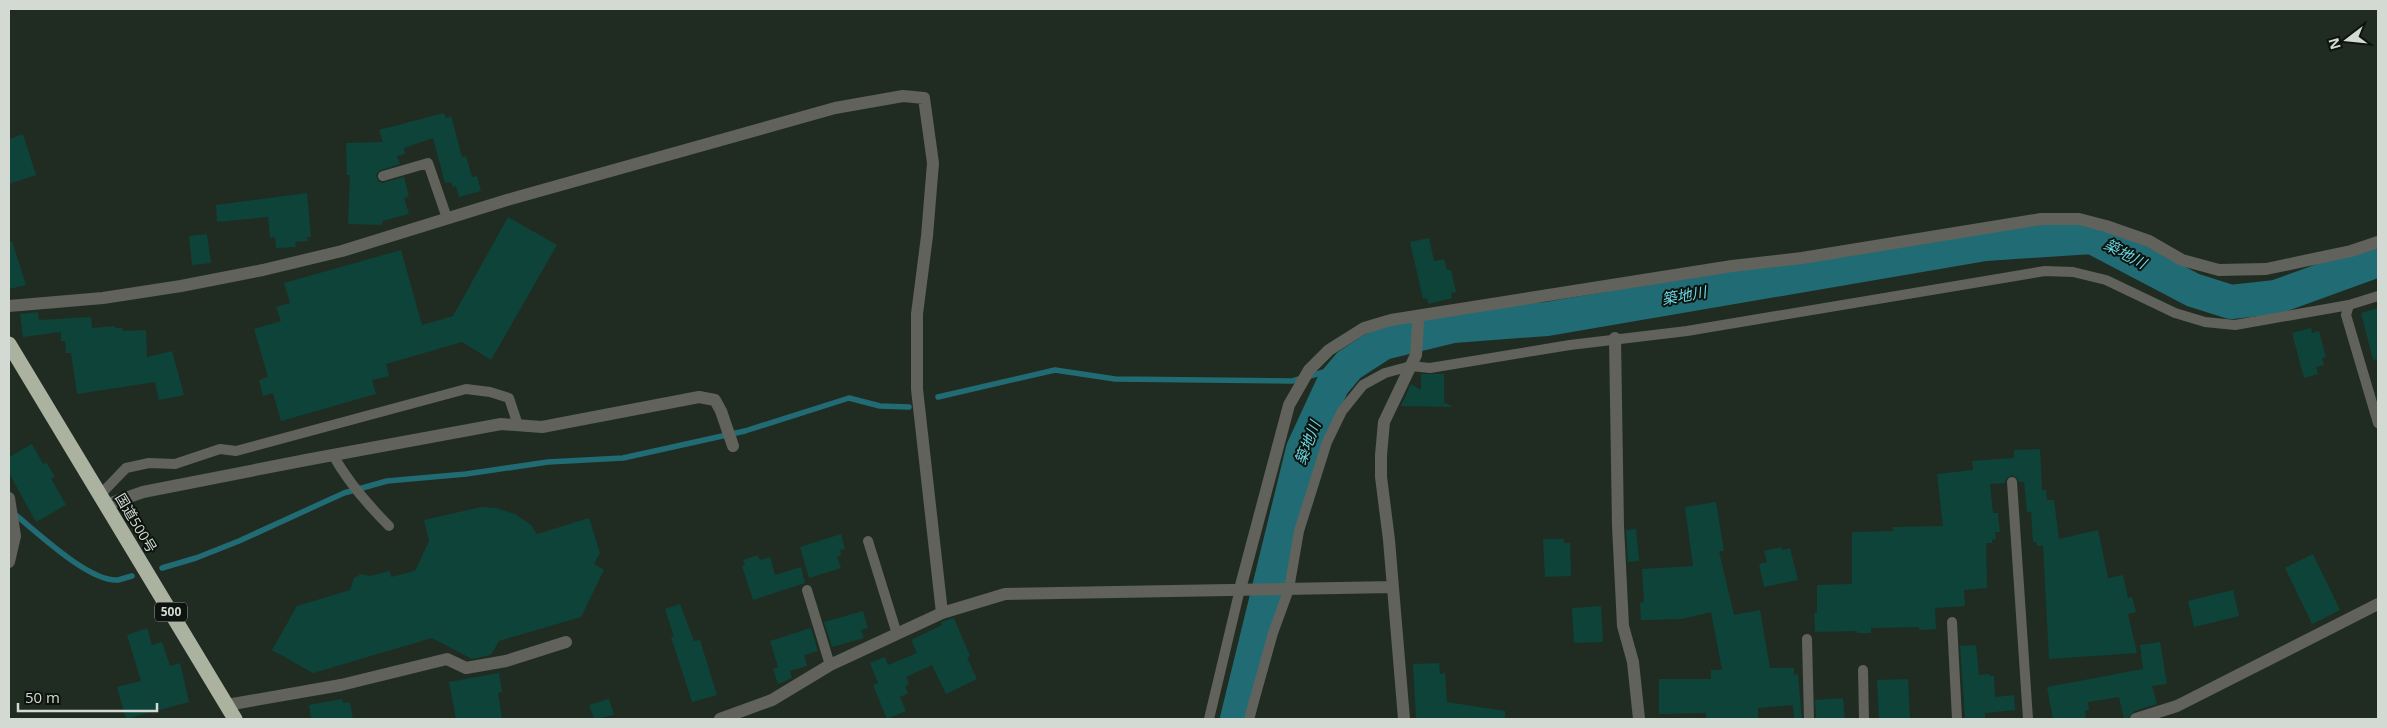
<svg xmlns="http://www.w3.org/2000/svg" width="2387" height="728" viewBox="0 0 2387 728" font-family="'Open Sans','Noto Sans JP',sans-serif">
  <rect width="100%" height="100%" fill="#202c22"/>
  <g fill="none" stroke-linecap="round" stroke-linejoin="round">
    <path stroke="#216c74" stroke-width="5.5" d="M938,397l117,-27 60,9 177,2 57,-16
      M12,512c23,18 76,70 106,68 4,-1 10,-3 14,-4
      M162,568l34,-10 43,-17 105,-48 43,-12 79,-7 82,-12 75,-4 122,-27 104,-33 31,8 29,1"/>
    <path stroke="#216c74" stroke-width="34" d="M1237,719l66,-270 30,-65 16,-19 34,-22 70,-17 94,-7 438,-75 107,-7 101,53 38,12 45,-5 102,-37"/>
  </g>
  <path fill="#0d4339" d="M444,113l2,5 5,-2 11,41 4,-1 6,21 5,-1 4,15 -22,6 -3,-11 -3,1 -2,-5 -6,1 -12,-45 -29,10 1,6 -8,2 3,8 -19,6 -5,4 2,7 4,2 22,-6 5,19 -5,2 5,16 -27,7v4l-34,-1 2,-49h-3l-1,-32 37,-1 -4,-12z
    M23,134l13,41 -27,9v-45z
    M307,193l4,44h-4l1,4 -13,1 1,5 -20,1 -1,-11 -5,1 -2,-21 -51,5 -1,-17z
    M508,217l49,28 -66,115 -29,-18 -76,22 3,12 -17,4 4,14 -95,27 -8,-28 -10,3 -4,-16 9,-3 -14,-48 27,-8 -5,-14 14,-4 -6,-20 117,-33 21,75 31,-9z
    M207,234l4,29 -19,2 -3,-29z
    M1429,238l5,23 10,-2 3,11h4l5,22 -5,1 1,5 -24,6 -1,-6 -4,1 -13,-57z
    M12,241l14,44 -17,4v-47z
    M2378,308v51l-5,1 -12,-47z
    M38,312l1,8 52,-3 1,11 23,-2v2h7l1,3 23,-1 1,27 25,-6 12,44 -25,5 -4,-18 -78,12 -6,-41h-5l-1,-12h-4v-9l-38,5 -3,-23z
    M2311,328l1,5 7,-2 7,26 -4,1 2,7 -8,2 2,7 -14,4 -12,-45z
    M1421,374h23v28l9,5 -52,-1 10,-22 10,6z
    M32,444l11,20 3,-2 9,15 -4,1 15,27 -30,17 -27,-49v-16z
    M2040,449l2,41h4l1,10h7l5,39 39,-9 10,48 15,-3 5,23 4,-1 4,15 -8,2 9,39 -88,6 -6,-113h-6l-1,-4h-3l-2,-30h-4l-3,-30h-5l-2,-4 -5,-3 -6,4 -1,4 -15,1 3,29h5l2,19h-5l1,7 -4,1v3h-6l1,45 -23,2 1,16 -30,2 1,21 -17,1v-3l-48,1v5h-14v-2l-42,1 -1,-19h3v-28l35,-1v-52l41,-1v-4l50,-1 -6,-52 36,-4 -1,-9 42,-3v-8z
    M1716,502l8,49h-5l15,64 26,-5 10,58h24v7l4,-1 4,45h-8l-1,-14 -35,3v11h-52v-6l-47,1v-35h52v-9h11l-11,-58 -29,7 -41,1 -1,-17 4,-1 -2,-33 51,-3 -8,-59z
    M481,507l15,1 19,6 16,11 6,9 52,-16 11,35 -6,11 10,6 -23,47 -82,24 -8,14 -19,4 -40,-21 -119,35 -41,-23 25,-44 53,-16 4,-12 7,-4 9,2 20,-5 1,6 24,-6 14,-30 -5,-21z
    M1636,529l3,32 -11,1 -2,-32z
    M841,534l4,15 -5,1 1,5 -4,2 4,11 -32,10 -9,-31z
    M1543,539h21v4h6l1,33 -26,1z
    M1781,547l1,3 8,-2 8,32 -34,7 -5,-23 8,-2 -3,-11z
    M2313,554l27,56 -28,14 -27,-56z
    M758,555l2,5 10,-3 5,18 26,-8 4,16 -52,17 -11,-34 3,-1 -2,-5z
    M2233,590l6,26 -45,11 -6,-26z
    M680,604l14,37 6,-1 17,55 -25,7 -21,-65h3l-9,-28z
    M1601,606l2,36 -29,1 -2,-35z
    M863,611l5,17 -7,2 3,8 -32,9 -8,-25z
    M954,618l16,38 -3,2 10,21 -31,15 -14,-29 -26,12 3,7 -4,2 3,7 -8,4 6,14 -19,8 -14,-34 5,-2 -8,-20 15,-6 3,8 29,-12 -6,-13 31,-15 -1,-3z
    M147,628l5,17 10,-3 8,24 10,-3 9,39 -63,17 -9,-32 24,-6 -14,-46z
    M811,628l7,23 -14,4 3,11 -17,5 2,7 -14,6 -5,-15 5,-2 -8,-26z
    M2160,642l7,42 -15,2 5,18 -23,7 -6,8h-4l-5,-22 -31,5 1,8h-4l1,9h-33l-6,-32 96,-18 -3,-24z
    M1976,645l3,30 10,-1 1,2h4l1,21 19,-2 1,15 -30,3v6h-20l-5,-73z
    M1439,663l1,11 5,-1 2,29 58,9v8h-89l-3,-55z
    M499,673l3,19 -4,1 4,26h-46l-7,-37z
    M1908,679l2,40h-31l-2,-39z
    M1843,698l2,21h-29l-1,-19z
    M342,699l1,4 7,-1 3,17h-42l-2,-14z
    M609,699l5,16 -20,4 -5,-14z"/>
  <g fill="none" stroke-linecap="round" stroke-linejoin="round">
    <path stroke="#60625b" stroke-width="10" d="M383,176l45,-13 19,55
      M2378,296l-29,9 -3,10 32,108
      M333,455c15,27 34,49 56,71
      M2012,482l16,237
      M100,495l26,-27 23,-5 26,1 45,-15 16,2 230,-62 24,3 19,6 9,27
      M868,541l29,93
      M807,590l23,75
      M1952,622l5,97
      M1807,639l2,80
      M1863,670l1,49
      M1209,719l31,-130
      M1249,719l24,-86 16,-44 10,-58 28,-89 15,-31 21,-26 22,-12 26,-7 19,2 140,-23 117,-14 358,-60 28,1 33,8 69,33 30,9 30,3 114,-20"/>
    <path stroke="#60625b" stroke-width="12" d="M9,306l94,-8 78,-12 82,-16 79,-19 165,-51 328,-92 68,-12 21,2 9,65 -6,73 -10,78v75l25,224
      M1615,338l3,188 5,100 10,36 6,57
      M9,498l6,38 -6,26
      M106,505l37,-13 163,-32 195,-36 41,3 157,-30 16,3 6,11 12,35
      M1240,589l49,-184 20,-35 20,-20 35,-22 27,-8 341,-54 70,-8 239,-39h38l27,7 43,15 33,19 37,10 47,-1 85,-18 27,-9
      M227,705l114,-20 106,-26 19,9 40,-7 60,-19
      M720,719l52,-19 58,-35 112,-52 63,-19 388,-7
      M1404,719l-15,-179 -8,-63v-22l3,-33 32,-67 2,-32
      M2136,719l41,-13 201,-102"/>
    <path stroke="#acb2a0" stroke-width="15" d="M9,344l226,375"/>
  </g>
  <g text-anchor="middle" stroke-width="4" stroke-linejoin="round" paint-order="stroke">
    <rect fill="#0d130e" stroke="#979e98" stroke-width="1" x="155" y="602.5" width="32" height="19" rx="4"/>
    <g font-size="12" font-weight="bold" fill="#d2dad3">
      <text x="171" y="616">500</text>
    </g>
    <g font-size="14" fill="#d2dad3" stroke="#0d130e">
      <text transform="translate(136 523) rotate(59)" y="5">国道500号</text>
    </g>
    <g font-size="15" font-style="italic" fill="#6ad8e4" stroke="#0d130e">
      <text transform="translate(2125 254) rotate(28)" y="5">築地川</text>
      <text transform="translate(1684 296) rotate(-10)" y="5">築地川</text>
      <text transform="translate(1308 443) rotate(-69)" y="5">築地川</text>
    </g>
  </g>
  <rect width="2387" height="728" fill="none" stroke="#d2dad3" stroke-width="20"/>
  <g transform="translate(2347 40) rotate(254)" stroke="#0d130e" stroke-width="4" paint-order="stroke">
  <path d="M0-4L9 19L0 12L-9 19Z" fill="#d2dad3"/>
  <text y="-8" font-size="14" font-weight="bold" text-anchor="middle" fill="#d2dad3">N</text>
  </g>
  <path d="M18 703v8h139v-8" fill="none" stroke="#d2dad3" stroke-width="2.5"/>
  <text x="25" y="703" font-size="15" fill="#d2dad3" stroke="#0d130e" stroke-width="4" paint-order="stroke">50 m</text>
</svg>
